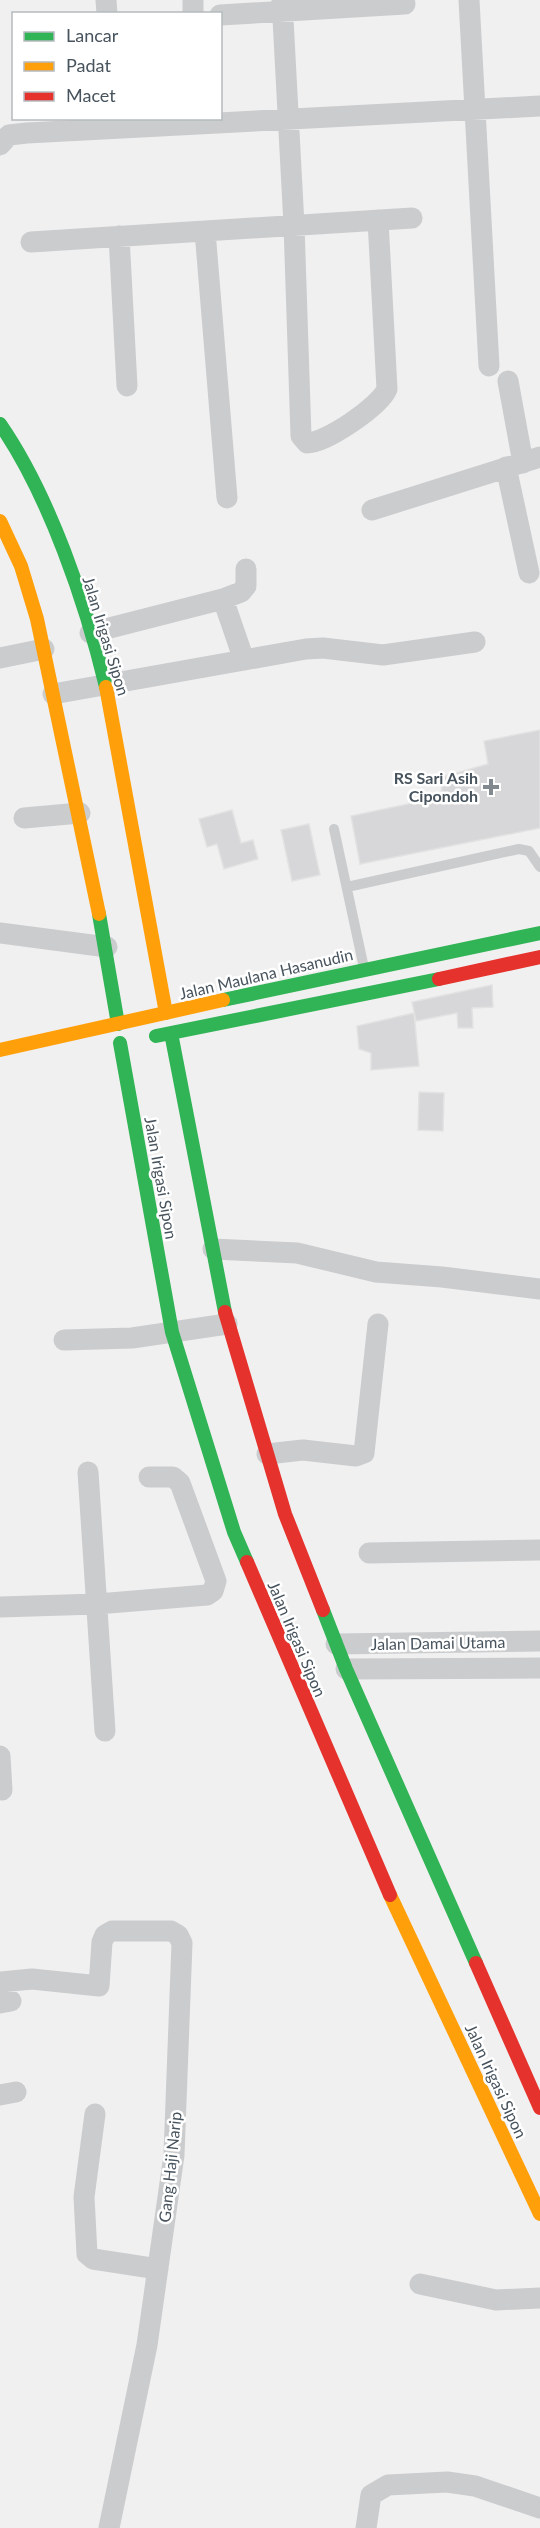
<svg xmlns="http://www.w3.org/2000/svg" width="540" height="2528" viewBox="0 0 540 2528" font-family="Lato,sans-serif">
  <rect width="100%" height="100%" fill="#f1f0f0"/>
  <path fill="#d7d7d9" stroke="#e2e2e3" stroke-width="1.5" d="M540,730v98l-180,36 -9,-48 90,-19 1,-20 46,-13 -4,-23z
    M232,810l9,33 12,-3 5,19 -34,10 -7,-25 -10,3 -8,-28z
    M309,824l11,51 -28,6 -11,-51z
    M492,985l1,22 -21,1 1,20h-15l-1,-15 -41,8 -4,-19z
    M414,1013l5,53 -48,4v-17l-12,-4 -2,-23z
    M419,1092l25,1 -1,38 -25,-1z"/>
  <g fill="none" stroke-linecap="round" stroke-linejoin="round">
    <path stroke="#caccce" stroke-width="10" d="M334,829l30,139
      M347,887l172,-38 10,2 11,16"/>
    <path stroke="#caccce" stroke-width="21" d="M106,0l1,14
      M193,0v14
      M282,0l12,225 7,211 6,7c19,0 73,-37 80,-54l-9,-169
      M469,0l20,366
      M220,15l185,-11
      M0,145l9,-10 18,-2 513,-27
      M205,231l22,267
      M119,236l8,150
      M31,242l381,-24
      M508,381l15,82
      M506,467l23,106
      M372,510l168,-53
      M223,599l18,-7 5,-6v-17
      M90,633l133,-34 21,61
      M0,658l44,-9
      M53,694l253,-45 17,-1 60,7 92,-13
      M24,818l56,-5
      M0,933l107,14
      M213,1249l84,4 79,19 66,5 98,12
      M64,1340l68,-2 95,-14
      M267,1454l36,-4 53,6 8,-3 14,-129
      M88,1472l17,259
      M369,1553l171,-3
      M0,1607l97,-3 110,-9 6,-4 3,-10 -36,-98 -7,-6h-24
      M336,1644l204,-3
      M346,1669l194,-1
      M0,1756l2,34
      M0,1982l32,-3 67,7 3,-44 3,-7 7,-4h59l7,4 4,8 -8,212 -27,190 -38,183
      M0,2003l11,-2
      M0,2095l16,-3
      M95,2114l-11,83 3,57 6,5 65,10
      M420,2284l76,16 44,-2
      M366,2528l5,-33 17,-10 59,-3 28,4 65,22"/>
    <path stroke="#30b455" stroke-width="14" d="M0,424c49,71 86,179 106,263
      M99,914l19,110
      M223,1000l317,-67
      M171,1033l54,279
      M156,1036l283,-57
      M120,1043l52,289 62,200 13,30
      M323,1610l23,59 130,294"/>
    <path stroke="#ff9f0a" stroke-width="14" d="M0,521l21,45 16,53 62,295
      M106,687l60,326
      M0,1050l223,-50
      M390,1895l150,319"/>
    <path stroke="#e5322d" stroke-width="14" d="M439,979l101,-22
      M225,1312l60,202 38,96
      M247,1562l143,333
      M476,1963l64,145"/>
  </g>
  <path fill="#828a90" stroke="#fff" stroke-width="2" d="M488 778h6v6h6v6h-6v6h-6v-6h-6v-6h6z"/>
  <g text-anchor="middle" stroke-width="5" stroke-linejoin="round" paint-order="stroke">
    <g font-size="16" fill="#47535d" stroke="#fff">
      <text transform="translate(106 636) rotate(73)" y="6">Jalan Irigasi Sipon</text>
      <text transform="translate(266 974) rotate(-13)" y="6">Jalan Maulana Hasanudin</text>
      <text transform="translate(161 1178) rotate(80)" y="6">Jalan Irigasi Sipon</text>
      <text transform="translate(297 1639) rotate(67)" y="6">Jalan Irigasi Sipon</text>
      <text transform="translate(438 1643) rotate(-1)" y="6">Jalan Damai Utama</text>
      <text transform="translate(496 2081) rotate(65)" y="6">Jalan Irigasi Sipon</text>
      <text transform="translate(170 2167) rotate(-84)" y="6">Gang Haji Narip</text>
    </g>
    <g font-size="16" font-weight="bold" fill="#47535d" stroke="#fff" text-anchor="end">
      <text x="478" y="784">RS Sari Asih<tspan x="478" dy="18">Cipondoh</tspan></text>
    </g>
  </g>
  <rect x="12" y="12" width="210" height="108" fill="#ffffff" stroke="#b5babe" stroke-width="1.5"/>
  <rect x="24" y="32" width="30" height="9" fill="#30b455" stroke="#b5babe" stroke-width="1.5"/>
  <text x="66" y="42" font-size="18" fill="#47535d">Lancar</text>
  <rect x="24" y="62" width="30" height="9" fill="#ff9f0a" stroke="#b5babe" stroke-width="1.5"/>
  <text x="66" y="72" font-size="18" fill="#47535d">Padat</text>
  <rect x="24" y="92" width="30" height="9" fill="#e5322d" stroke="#b5babe" stroke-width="1.5"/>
  <text x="66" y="102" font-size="18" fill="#47535d">Macet</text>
</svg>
